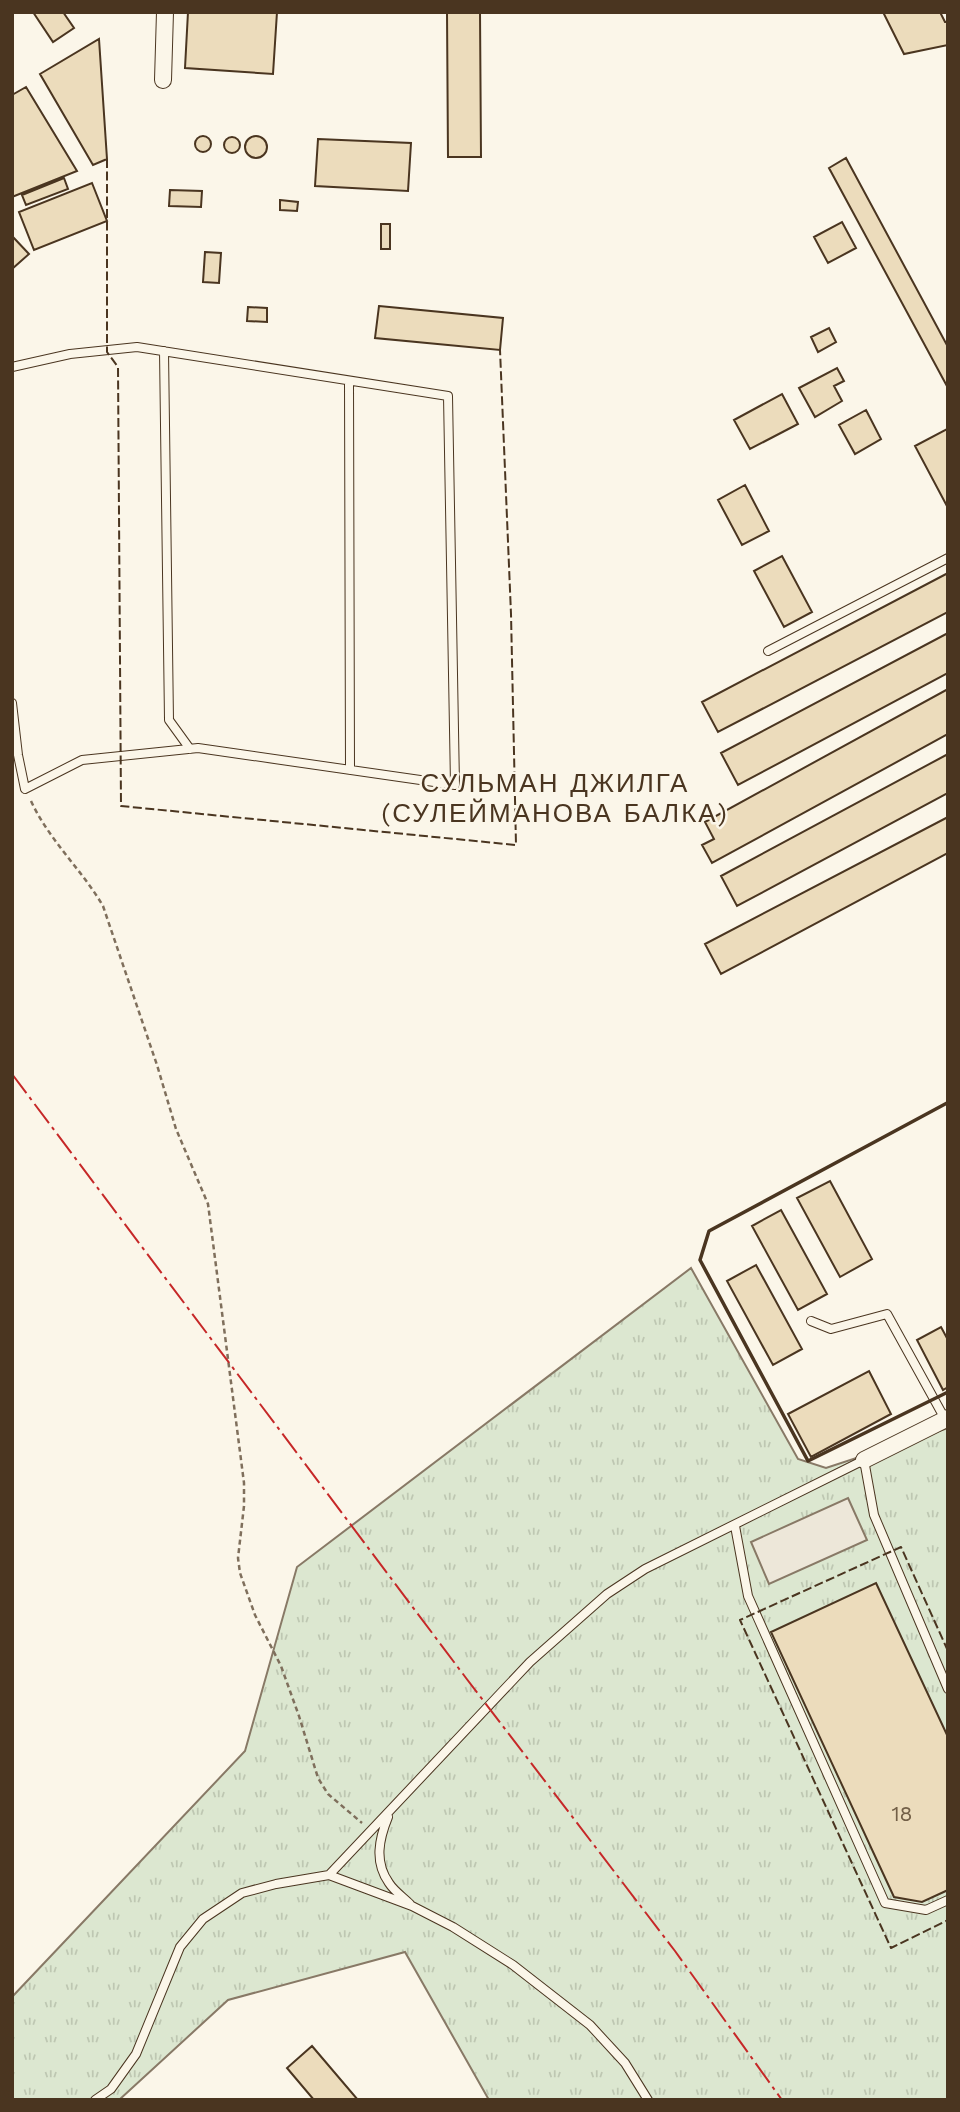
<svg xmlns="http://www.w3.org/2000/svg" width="960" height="2112" viewBox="0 0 960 2112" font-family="'Work Sans',sans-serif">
  <defs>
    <pattern id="grass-tufts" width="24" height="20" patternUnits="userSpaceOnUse" patternTransform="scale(1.75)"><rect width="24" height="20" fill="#dce7d0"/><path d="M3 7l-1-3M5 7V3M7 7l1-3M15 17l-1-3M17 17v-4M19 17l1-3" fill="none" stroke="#bec7b2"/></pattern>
  </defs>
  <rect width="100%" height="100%" fill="#fbf6e9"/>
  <path fill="url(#grass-tufts)" stroke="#887966" stroke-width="2" d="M691,1268l107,191 28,9 122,-40v672h-459l-84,-148 -177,48 -109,100h-107v-103l233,-246 52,-184z"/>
  <path fill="#ede7d9" stroke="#887966" stroke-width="2" d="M848,1498l19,42 -98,44 -18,-42z"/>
  <path fill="#ecdcbc" stroke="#4a3520" stroke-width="2" d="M33,12h30l11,16 -21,14z
    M188,12h89l-4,62 -88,-6z
    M447,12h33l1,145h-33z
    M883,12h57l5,10h3v23l-44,9z
    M99,39l8,120 -14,6 -53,-91z
    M26,87l51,84 -65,26v-102z
    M195 144a8 8 0 1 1 16 0a8 8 0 1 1-16 0Z
    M245 147a11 11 0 1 1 22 0a11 11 0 1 1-22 0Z
    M224 145a8 8 0 1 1 16 0a8 8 0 1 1-16 0Z
    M318,139l93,4 -3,48 -93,-5z
    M846,158l102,189v41l-119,-220z
    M64,178l4,11 -42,16 -4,-10z
    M92,183l15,38 -73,29 -15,-38z
    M170,190l32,1 -1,16 -32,-1z
    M280,200l18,2 -1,9 -17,-1z
    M842,222l14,26 -28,15 -14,-26z
    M381,224h9v25h-9z
    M13,237l16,17 -17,15v-31z
    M205,252l16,1 -2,30 -16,-1z
    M379,306l124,12 -3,32 -125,-12z
    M248,307l19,1v14l-20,-1z
    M829,328l7,14 -18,10 -7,-15z
    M837,368l7,13 -10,5 8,15 -27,16 -16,-29z
    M782,394l16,30 -48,25 -16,-29z
    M866,410l15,29 -26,15 -16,-29z
    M947,429l1,2v77l-33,-62z
    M745,485l24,46 -27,14 -24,-45z
    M782,556l30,56 -28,15 -30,-56z
    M948,573v39l-230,120 -16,-30z
    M948,633v40l-210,112 -17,-32z
    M948,689v45l-236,129 -10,-18 12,-6 -9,-17z
    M948,754v39l-211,113 -16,-30z
    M948,817v36l-227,121 -16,-30z
    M830,1181l42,78 -32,18 -43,-79z
    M781,1210l46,84 -29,16 -46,-84z
    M756,1265l46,84 -29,16 -46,-84z
    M941,1327l7,13v47l-5,3 -26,-50z
    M869,1371l22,43 -80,43 -23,-43z
    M876,1583l72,154v153l-26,12 -28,-5 -123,-265z
    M312,2046l46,54h-44l-27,-32z"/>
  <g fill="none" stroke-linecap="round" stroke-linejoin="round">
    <defs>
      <path id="lane" d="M164,351l5,369 21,29
        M12,367l58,-13 67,-7 311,49 7,389 -257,-37 -116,12 -57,29 -7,-34 -6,-52
        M349,381l1,389
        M768,651l180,-93
        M811,1321l20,8 56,-15 58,105
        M735,1526l13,70 137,307 41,7 22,-10
        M388,1817c-9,22 -14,45 1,66 5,8 14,14 21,21
        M329,1875l83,31 41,21 60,38 77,60 35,38 23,37
        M95,2100l16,-11 25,-35 44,-107 23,-28 39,-26 34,-9 53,-9 201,-213 77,-68 38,-25 219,-109 10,55 74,174"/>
      <path id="street" d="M163,80l2,-68
        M864,1460l84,-42"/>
    </defs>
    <use href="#lane" stroke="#4a3520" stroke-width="10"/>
    <use href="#street" stroke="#4a3520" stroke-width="18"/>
    <path stroke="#7f6f5c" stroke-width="2.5" stroke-dasharray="5 3.5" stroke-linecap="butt" d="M31,801c18,39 51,69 72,105l54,159 19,64 32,75 36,279v23l-6,52 2,15 15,42 26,51 18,50 19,62 10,16 34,29"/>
    <use href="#lane" stroke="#fbf6e9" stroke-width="8"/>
    <use href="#street" stroke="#fbf6e9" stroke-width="16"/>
    <path stroke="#4a3520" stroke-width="2" stroke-dasharray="9 3.5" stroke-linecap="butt" d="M107,159v193l11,15 3,439 395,39 -5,-231 -11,-264
      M948,1651l-47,-104 -161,73 151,328 57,-28"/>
    <path stroke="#4a3520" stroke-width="3.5" d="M948,1104l-1,-1 -238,128 -9,29 108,201 140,-69"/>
    <path stroke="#c62828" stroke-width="2" stroke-dasharray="24 5 3.5 5" stroke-linecap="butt" d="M12,1074l454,604 209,273 107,149"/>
  </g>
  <g text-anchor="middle" stroke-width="5" stroke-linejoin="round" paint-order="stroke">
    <g font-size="21" fill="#725f47">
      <text x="902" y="1821">18</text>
    </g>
    <g font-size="26" letter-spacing="2" fill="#4a3520" stroke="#fbf6e9">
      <text x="555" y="792">СУЛЬМАН ДЖИЛГА<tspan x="555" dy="30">(СУЛЕЙМАНОВА БАЛКА)</tspan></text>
    </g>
  </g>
  <rect width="960" height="2112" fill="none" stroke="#4a3520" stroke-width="28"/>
</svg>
